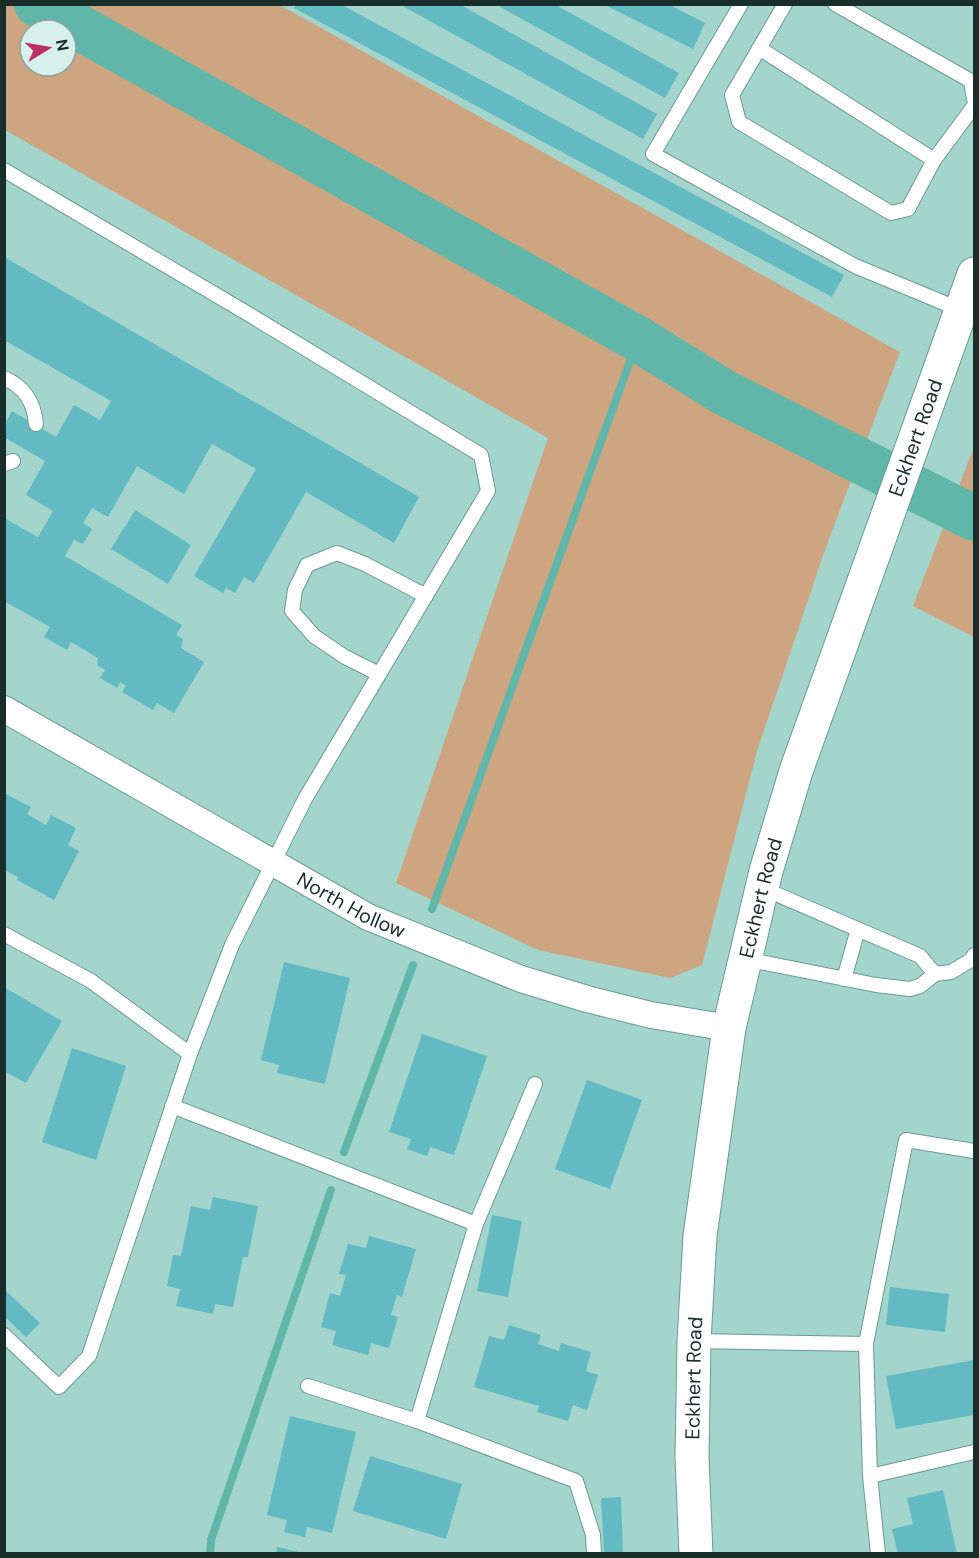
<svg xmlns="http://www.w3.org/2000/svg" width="979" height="1558" viewBox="0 0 979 1558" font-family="'DM Sans',sans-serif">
  <rect width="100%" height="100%" fill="#a3d5cd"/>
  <path fill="#cda580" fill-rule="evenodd" d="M5,4l275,1 620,347 -74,195 -69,204 -55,214 -32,13 -132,-28 -142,-67 152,-445 -543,-308zM30,30h36v36h-36z
    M974,447v190l-61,-31z"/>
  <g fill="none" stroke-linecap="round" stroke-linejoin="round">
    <path stroke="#61b6aa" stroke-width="8" d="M432,909l206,-570
      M344,1152l69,-187
      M210,1554l1,-14 120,-350"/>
    <path stroke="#61b6aa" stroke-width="46" d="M37,4l601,335 87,54 249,125"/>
  </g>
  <path fill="#63bac3" d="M297,4h43l504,271 -12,22 -538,-289z
    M399,4h60l198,110 -14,25z
    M495,4h59l125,69 -14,25z
    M603,4h65l37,19 -12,26z
    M4,257l415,240 -25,46 -88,-51 -52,91 -10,-6 -9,16 -9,-5 -3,5 -29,-17 62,-107 -44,-25 -28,50 -47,-28 -29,51 -16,-9 -9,15 9,6 -9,15 -9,-4 -9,16 117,69 -6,10 7,4 -2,9 23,14 -30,51 -17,-10 -4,7 -31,-18 4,-6 -6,-4 -3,6 -17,-10 5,-8 -8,-5 1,-7 -27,-16 -4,8 -23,-13 6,-10 -46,-26v-83l34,19 15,-26 -27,-16 19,-34 -41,-24v-12l8,-14 44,26 18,-32 26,15 11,-19 -107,-61z
    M135,510l56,35 -23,39 -57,-35z
    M4,793l27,14 -4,7 19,11 5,-10 25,13 -8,17 11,6 -25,49 -37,-20 1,-3 -14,-7z
    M284,962l66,16 -25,106 -48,-11 2,-8 -18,-5z
    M4,987l58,34 -36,62 -22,-12z
    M422,1034l65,22 -33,99 -24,-8 -3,9 -20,-7 4,-10 -22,-7z
    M72,1048l54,18 -30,94 -54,-18z
    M587,1080l55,20 -32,89 -55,-20z
    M213,1197l45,9 -10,51h-5l-10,50 -18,-3 -2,10 -37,-8 4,-17 -13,-3 6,-31 8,1 10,-50 19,4z
    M492,1215l30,6 -14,76 -31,-6z
    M369,1236l47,13 -14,48 -5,-2 -6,20 7,2 -9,31 -18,-5 -3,12 -36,-10 4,-14 -15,-4 9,-34 10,3 6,-21 -7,-1 9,-30 18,4z
    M890,1287l59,7 -4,38 -59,-7z
    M4,1289l36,34 -14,14 -22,-21z
    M509,1325l32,10 -3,9 21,7 2,-8 30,9 -5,19 12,4 -11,35 -14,-5 -5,16 -31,-9 2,-6 -65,-19 15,-51 15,4z
    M974,1360v55l-78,14 -10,-53z
    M290,1416l66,16 -24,101 -25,-6 -2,10 -21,-5 3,-12 -20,-5z
    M370,1456l92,28 -16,55 -93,-28z
    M943,1490l14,64h-59l-6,-25 21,-5 -6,-26z
    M621,1497l2,56 -19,1 -3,-56z
    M277,1547l26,6v1h-27z"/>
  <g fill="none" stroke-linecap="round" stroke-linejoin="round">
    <defs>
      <path id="service" d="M741,4l-88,150 202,112 106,44
        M785,4l-53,91 7,27 152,91 17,-4 26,-49 40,-54
        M835,4l136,77 3,18
        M759,48l175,112
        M4,170l241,142 236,143 7,36 -183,308 -73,146 -42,109 -101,302 -30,31 -55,-52
        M4,378c21,9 30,24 32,46
        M4,464l9,-3
        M379,674l-34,-17 -31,-21 -22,-25 3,-21 12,-25 30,-12 28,11 61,32
        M762,888l158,68 15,18
        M4,934l87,47 99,73
        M745,959l131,26 34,4 10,-3 15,-12 16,-2 20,-12 3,-5
        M844,979l14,-50
        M172,1106l304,118 -59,197 159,60 17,54 1,19
        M476,1224l59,-140
        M694,1341l172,3 40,-204 68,11
        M866,1344l4,132 8,78
        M308,1386l109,35
        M870,1476l104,-24"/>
      <g id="minor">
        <path id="s1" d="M4,709l364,208 153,62 66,20 64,16 78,13"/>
      </g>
      <g id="secondary">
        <path id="s2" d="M696,1554l-4,-97 2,-116 6,-105 29,-208 37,-157 30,-100 178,-497"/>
      </g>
    </defs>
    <use href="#service" stroke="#6a9a93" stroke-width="16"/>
    <use href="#minor" stroke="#6a9a93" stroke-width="28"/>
    <use href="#secondary" stroke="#6a9a93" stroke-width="35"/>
    <use href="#service" stroke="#fff" stroke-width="14"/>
    <use href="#minor" stroke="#fff" stroke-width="26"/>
    <use href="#secondary" stroke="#fff" stroke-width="33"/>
  </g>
  <g text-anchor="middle" stroke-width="4.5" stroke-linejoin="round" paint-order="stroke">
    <g font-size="20" fill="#192d2a" stroke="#d7f0ec">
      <text dy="7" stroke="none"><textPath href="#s2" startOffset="1148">Eckhert Road</textPath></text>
      <text dy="7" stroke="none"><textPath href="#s2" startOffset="662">Eckhert Road</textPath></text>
      <text dy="7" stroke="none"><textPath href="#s1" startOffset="399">North Hollow</textPath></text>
      <text dy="7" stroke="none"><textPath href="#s2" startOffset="176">Eckhert Road</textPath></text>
    </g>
  </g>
  <rect width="979" height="1558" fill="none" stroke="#192d2a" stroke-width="12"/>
  <g transform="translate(48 48) rotate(79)"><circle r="28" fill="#d7f0ec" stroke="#8ba29e" stroke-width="1.5"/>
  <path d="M0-4.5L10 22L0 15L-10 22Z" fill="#bc2e60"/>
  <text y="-9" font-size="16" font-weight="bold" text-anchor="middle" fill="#192d2a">N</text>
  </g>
</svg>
